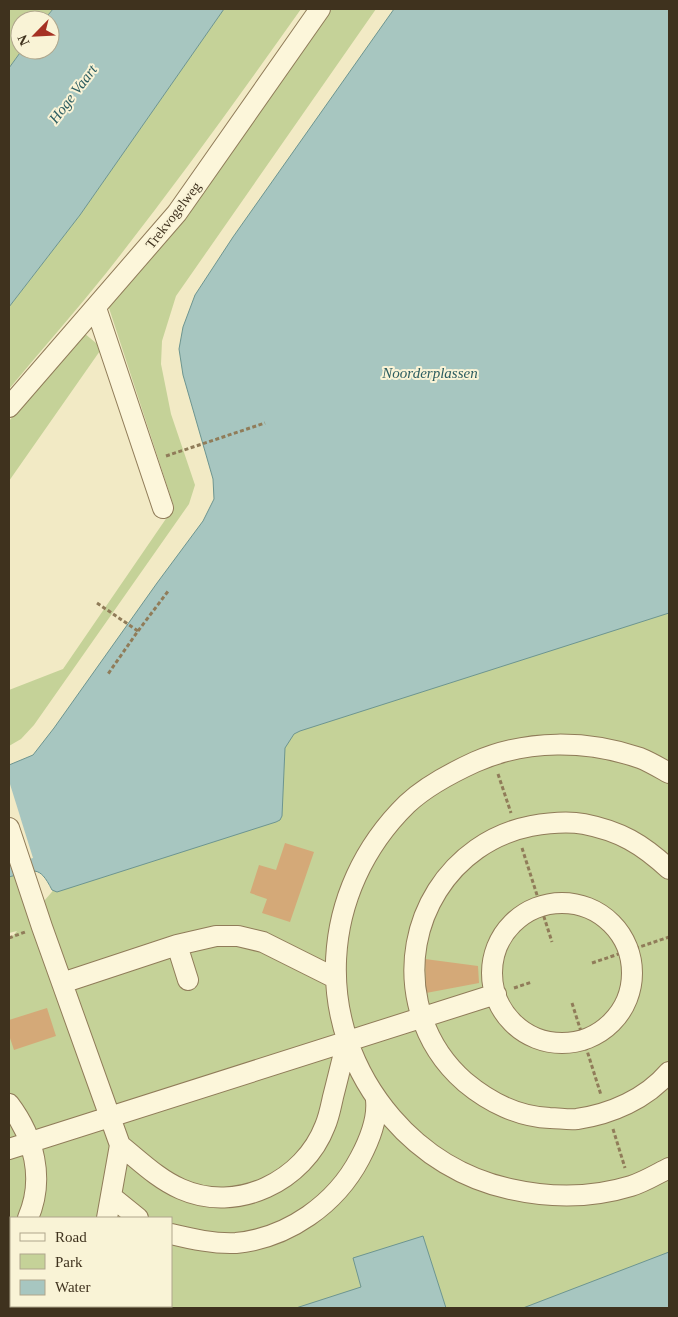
<svg xmlns="http://www.w3.org/2000/svg" width="678" height="1317" viewBox="0 0 678 1317" font-family="'Times New Roman',serif">
  <rect width="100%" height="100%" fill="#f2eac5"/>
  <path fill="#c5d298" fill-rule="evenodd" d="M9,9h44l-9,11h-24v30h2l-13,18z
    M224,9h77c-63,89 -127,178 -194,263 -32,40 -66,78 -98,117v-82l71,-92z
    M328,9h48l-200,287 -14,45 -1,23 10,50 24,71 -6,19 -155,221 -13,14 -12,7v-56l54,-21 111,-162 -66,-202z
    M84,333l18,15 -93,133v-60z
    M669,607v652l-128,49h-532v-367l8,-10 -8,2v-56l10,-3 13,41 25,-29 221,-152zM11,1218h160v88h-160z"/>
  <path fill="#a7c6c0" stroke="#6d9590" d="M53,9h171l-144,206 -71,92v-239l13,-18h28v-30h-6z
    M394,9h275v604l-369,118 -6,3 -9,14 -3,68 -2,4 -4,2 -219,70 -5,-2c-13,-26 -18,-20 -43,-13v-112l24,-10 21,-27 103,-145 46,-62 11,-22 -1,-20 -30,-104 -4,-26 4,-22 12,-32 38,-58z
    M423,1236l23,72h-150l65,-21 -8,-29z
    M669,1252v56h-146z"/>
  <path fill="#f2eac5" d="M9,781l24,77 -24,7z"/>
  <path fill="#d4a978" d="M285,843l29,9 -24,70 -28,-9 5,-14 -17,-6 9,-28 17,5z
    M425,959l53,7 1,17 -53,10z
    M47,1008l9,28 -42,14 -5,-15v-15z"/>
  <g fill="none" stroke-linecap="round" stroke-linejoin="round">
    <defs>
      <path id="minor" d="M96,308l67,200
        M9,407l168,-194 143,-204
        M669,773c-9,-5 -19,-11 -29,-15 -53,-18 -113,-19 -165,4 -24,11 -49,24 -68,42 -88,86 -96,220 -15,314 31,36 72,61 118,71 40,9 82,9 121,-3 13,-4 26,-12 38,-18
        M9,828l33,99 78,218 -13,73
        M669,869c-27,-25 -49,-38 -85,-45 -17,-3 -36,-1 -53,2 -81,16 -131,97 -113,177 7,31 23,58 47,79 24,20 54,35 85,36 9,0 18,2 27,1 34,-5 69,-20 92,-47
        M492 973a70 70 0 1 1 140 0a70 70 0 1 1-140 0Z
        M177,945l11,35
        M62,983l115,-38 39,-9h22l25,6 72,36
        M9,1104c25,33 36,75 19,114
        M120,1145c20,16 38,34 61,44 56,25 123,-8 144,-63 4,-9 6,-20 8,-29 5,-19 9,-37 14,-55
        M9,1149l487,-155
        M112,1197l26,21
        M171,1234c21,5 43,10 65,9 52,-5 100,-39 124,-85 9,-17 18,-39 16,-58
        M9,1248l2,-3
        M59,1308l2,-2"/>
    </defs>
    <use href="#minor" stroke="#907c59" stroke-width="22"/>
    <path stroke="#907c59" stroke-width="3" stroke-dasharray="4 2.5" stroke-linecap="butt" d="M166,456l99,-33
      M97,603l41,28 -30,43
      M138,631l31,-41
      M498,774l13,39
      M522,848l30,94
      M9,938l16,-6
      M592,963l77,-26
      M514,988l18,-6
      M572,1003l29,92
      M613,1129l12,39"/>
    <use href="#minor" stroke="#fcf6da" stroke-width="20"/>
  </g>
  <g text-anchor="middle" stroke-width="4" stroke-linejoin="round" paint-order="stroke">
    <g font-size="14" fill="#3f321e" stroke="#f9f3d6">
      <text transform="translate(173 215) rotate(-52)" y="5">Trekvogelweg</text>
    </g>
    <g font-size="15" font-style="italic" fill="#2c5d60" stroke="#f9f3d6">
      <text transform="translate(73 94) rotate(-53)" y="5">Hoge Vaart</text>
      <text x="430" y="378">Noorderplassen</text>
    </g>
  </g>
  <rect width="678" height="1317" fill="none" stroke="#3f321e" stroke-width="20"/>
  <rect x="10" y="1217" width="162" height="90" fill="#f9f3d6" stroke="#afa68c"/>
  <rect x="20" y="1233" width="25" height="8" fill="#fcf6da" stroke="#afa68c"/>
  <text x="55" y="1242" font-size="15" fill="#3f321e">Road</text>
  <rect x="20" y="1254" width="25" height="15" fill="#c5d298" stroke="#afa68c"/>
  <text x="55" y="1267" font-size="15" fill="#3f321e">Park</text>
  <rect x="20" y="1280" width="25" height="15" fill="#a7c6c0" stroke="#afa68c"/>
  <text x="55" y="1292" font-size="15" fill="#3f321e">Water</text>
  <g transform="translate(35 35) rotate(246)"><circle r="24" fill="#f9f3d6" stroke="#afa68c"/>
  <path d="M0-4L9 19L0 12L-9 19Z" fill="#a53123"/>
  <text y="-8" font-size="14" font-weight="bold" text-anchor="middle" fill="#3f321e">N</text>
  </g>
</svg>
